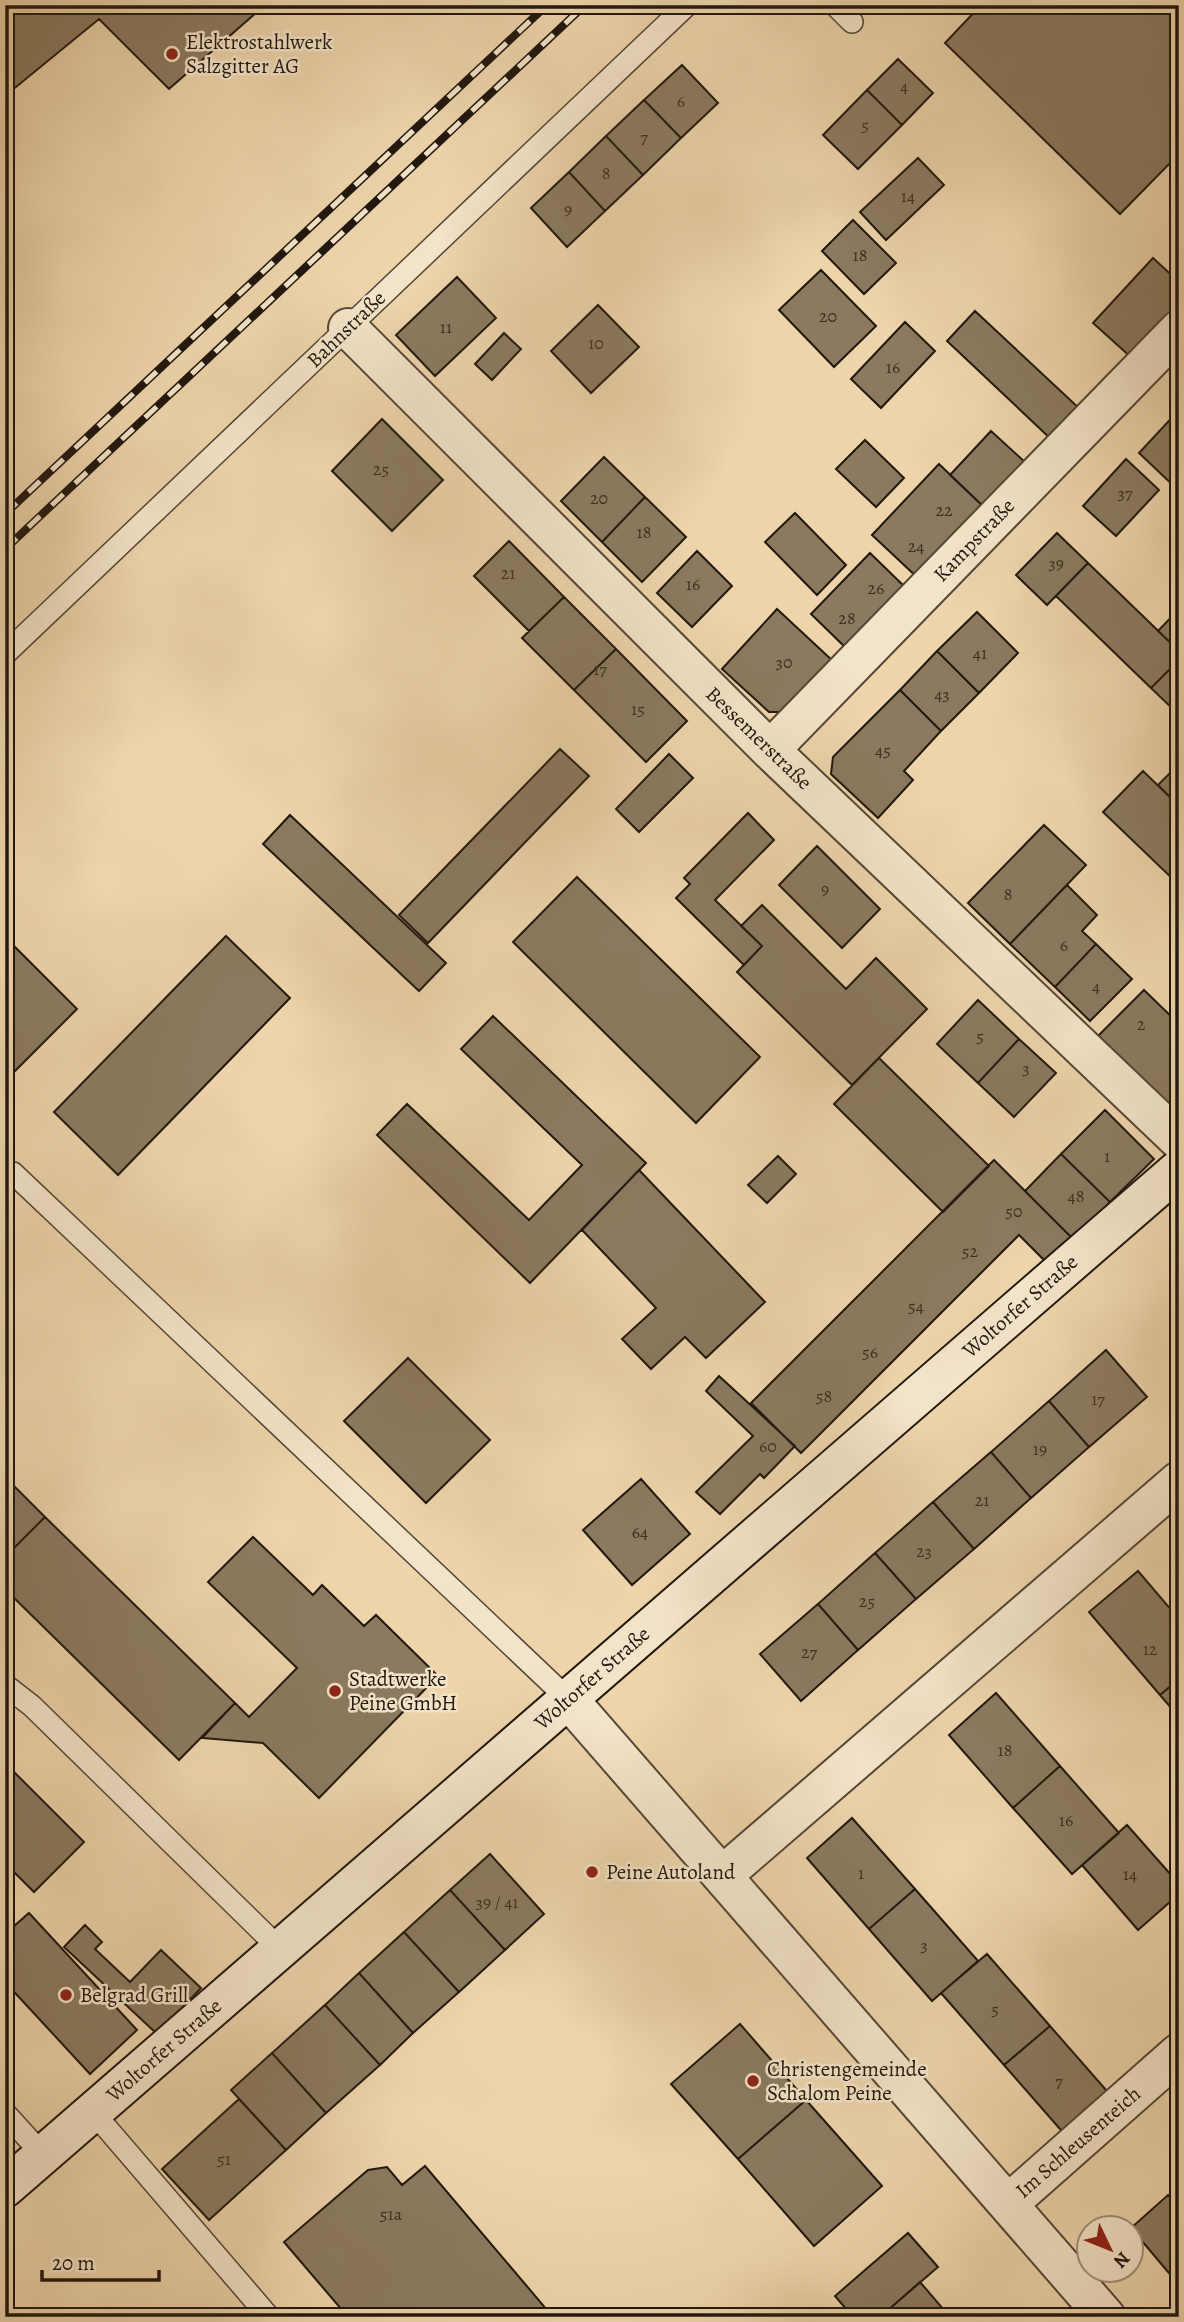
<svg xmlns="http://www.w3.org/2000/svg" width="1184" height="2322" viewBox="0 0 1184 2322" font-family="Alegreya,serif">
  <rect width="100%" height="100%" fill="#edd4ab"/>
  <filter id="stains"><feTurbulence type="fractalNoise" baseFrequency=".00286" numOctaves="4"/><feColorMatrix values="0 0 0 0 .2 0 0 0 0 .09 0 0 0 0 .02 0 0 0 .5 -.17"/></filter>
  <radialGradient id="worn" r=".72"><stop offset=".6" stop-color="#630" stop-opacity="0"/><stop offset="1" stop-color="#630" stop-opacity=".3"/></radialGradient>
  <path fill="#8b7a60" stroke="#21180e" stroke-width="2" d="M5,5h260l-96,84 -70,-70 -94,77z
    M981,5h198v160l-6,-5 -53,54 -175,-171z
    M898,59l35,34 -31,32 -35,-35z
    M682,65l36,38 -37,35 -37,-38z
    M867,90l35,35 -44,44 -35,-34z
    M644,100l37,38 -38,37 -37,-39z
    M606,136l37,39 -38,36 -36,-39z
    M918,158l26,27 -58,55 -26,-28z
    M569,172l36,39 -38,36 -36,-39z
    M853,220l43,43 -32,31 -42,-43z
    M1153,258l26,24v27l-46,50 -40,-36z
    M821,270l55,56 -42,41 -55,-57z
    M457,277l39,41 -61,58 -39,-41z
    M598,305l41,42 -48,46 -40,-42z
    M975,311l106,99 -29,30 -105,-99z
    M905,322l30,29 -54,57 -30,-29z
    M504,333l17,16 -29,31 -17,-16z
    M1179,410v80h-1l-39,-37z
    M382,419l61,61 -51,51 -60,-60z
    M991,431l36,33 -42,44 -35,-33z
    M865,440l39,38 -28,29 -40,-38z
    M604,457l41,40 -43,45 -41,-41z
    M1126,459l33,31 -43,46 -33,-30z
    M939,464l46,44 -66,71 -47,-44z
    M645,497l41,40 -44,45 -40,-40z
    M795,513l51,52 -29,30 -52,-53z
    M1057,533l31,30 -41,42 -31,-30z
    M509,541l55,56 -35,34 -55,-55z
    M697,551l35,35 -40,41 -35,-34z
    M870,553l37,36 -59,61 -37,-36z
    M1088,563l91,88v9l-28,28 -95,-92z
    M564,597l52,52 -42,41 -52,-52z
    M777,609l57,53 -47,50h-18l-47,-43z
    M1179,609v42l-21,-20z
    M977,612l41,41 -39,40 -42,-42z
    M616,649l71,72 -41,41 -72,-72z
    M937,651l42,42 -38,38 -41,-41z
    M1179,660v55l-28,-27z
    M900,690l41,41 -37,40 9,9 -35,38 -47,-44 2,-17z
    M560,749l29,27 -161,167 -29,-28z
    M669,754l24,24 -54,54 -23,-23z
    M1179,764v42l-21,-21z
    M1143,771l36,35v79l-76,-73z
    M748,813l26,27 -59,60 47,46 -18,19 -68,-67 14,-14 -6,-6z
    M290,815l156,148 -27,28 -156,-147z
    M1044,825l42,40 -76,79 -42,-41z
    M817,846l63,63 -38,39 -63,-63z
    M577,877l183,180 -64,66 -183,-181z
    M1067,885l30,30 -15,16 14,13 -41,43 -45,-43z
    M762,905l84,84 30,-31 51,51 -75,76 -115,-113 25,-26 -21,-20z
    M226,936l64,62 -172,177 -64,-63z
    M5,937l72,72 -72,72z
    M1096,944l36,35 -42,42 -35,-34z
    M1144,990l35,34v92l-81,-80z
    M978,1000l41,39 -41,44 -41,-39z
    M493,1016l153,147 -116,120 -153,-148 30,-31 122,116 53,-55 -121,-116z
    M1019,1039l37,34 -42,44 -36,-34z
    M879,1058l110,108 -46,46 -109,-108z
    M1105,1110l49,49 -44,43 -49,-48z
    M1061,1154l49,48 -37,37 -48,-48z
    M778,1156l18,18 -29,29 -19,-18z
    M994,1160l79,79 -24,26 -30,-30 -218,218 -50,-50z
    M639,1170l126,132 -59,56 -21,-21 -34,32 -29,-30 34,-31 -74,-78z
    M1106,1350l41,47 -58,50 -40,-46z
    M408,1358l82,82 -64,63 -82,-82z
    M719,1376l76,70 -31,32 -4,-4 -40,40 -24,-22 57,-56 -47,-45z
    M1049,1401l40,46 -58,51 -40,-46z
    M991,1452l40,46 -57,51 -41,-47z
    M5,1477l40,40 -40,40z
    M641,1479l49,55 -58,51 -49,-55z
    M933,1502l41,47 -58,50 -41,-46z
    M45,1517l190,186 -56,57 -174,-171v-32z
    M253,1537l60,58 9,-10 42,41 12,-11 62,61 -119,122 -56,-55 -61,-5 33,-35 14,14 48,-49 -89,-86z
    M875,1553l41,46 -58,51 -40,-46z
    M1138,1571l41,48v60l-19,16 -71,-83z
    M818,1604l40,46 -57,51 -41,-47z
    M1179,1679v38l-19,-22z
    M996,1693l64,73 -47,42 -64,-73z
    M8,1766l76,76 -50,50 -29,-29z
    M1060,1766l59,67 -47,41 -59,-66z
    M852,1818l63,71 -46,40 -62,-71z
    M1127,1825l52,59v10l-41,36 -56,-65z
    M490,1854l54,60 -39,36 -55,-60z
    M915,1889l63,72 -46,40 -63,-72z
    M450,1890l55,60 -46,42 -55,-60z
    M29,1913l108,117 -47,44 -85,-92v-48z
    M85,1925l17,17 -7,7 35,33 31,-32 40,38 -44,46 -93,-87z
    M404,1932l55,60 -46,41 -54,-60z
    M987,1954l63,72 -46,39 -63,-72z
    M359,1973l54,60 -33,32 -55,-60z
    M325,2005l55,60 -54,48 -54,-60z
    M740,2024l66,76 -68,59 -67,-75z
    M1050,2026l63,72 -46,39 -63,-72z
    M272,2053l54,60 -40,37 -55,-60z
    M239,2099l47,51 -77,70 -47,-51z
    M806,2100l76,86 -68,60 -76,-87z
    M425,2166l128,151h-205l-64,-75 84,-72 19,-3 15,18z
    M1168,2195l11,11v79l-48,-57z
    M908,2233l30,34 -58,50h-27l-18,-21z
    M920,2282l30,35h-70z"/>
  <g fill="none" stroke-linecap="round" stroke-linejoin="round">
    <defs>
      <path id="lane" d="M835,5l17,17
        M5,654l682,-649
        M13,1173l555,526
        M5,1685l27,21 248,243
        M93,2112l176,205
        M5,2113l38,42"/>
      <path id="street" d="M348,328l422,422 409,390
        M770,750l409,-420
        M568,1699l538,618
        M723,1875l456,-394
        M1008,2204l171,-151"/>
      <path id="secondary" d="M5,2188l1174,-1019"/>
    </defs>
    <use href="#lane" stroke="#544735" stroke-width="24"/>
    <use href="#street" stroke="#544735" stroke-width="42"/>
    <use href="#secondary" stroke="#21180e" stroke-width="42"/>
    <use href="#lane" stroke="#f3e3c8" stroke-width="21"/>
    <use href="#street" stroke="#f3e3c8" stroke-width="38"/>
    <use href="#secondary" stroke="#f3e3c8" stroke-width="38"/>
    <defs>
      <path id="rail" d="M5,514l542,-509
        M5,549l580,-544"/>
    </defs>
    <use href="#rail" stroke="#21180e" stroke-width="8"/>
    <use href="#rail" stroke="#f3e3c8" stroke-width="5" stroke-dasharray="16" stroke-linecap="butt"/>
  </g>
  <g fill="#8f2418" stroke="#f3e3c8" stroke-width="2.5">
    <circle cx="172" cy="54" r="7"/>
    <circle cx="335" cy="1691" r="7"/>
    <circle cx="592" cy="1872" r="7"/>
    <circle cx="66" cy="1995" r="7"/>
    <circle cx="753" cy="2081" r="7"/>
  </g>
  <g text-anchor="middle" stroke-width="5" stroke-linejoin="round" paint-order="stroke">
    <g font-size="18" fill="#3c3022">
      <text x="904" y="92">4</text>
      <text x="681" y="107">6</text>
      <text x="865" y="131">5</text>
      <text x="644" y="143">7</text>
      <text x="606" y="179">8</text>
      <text x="908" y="202">14</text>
      <text x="568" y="215">9</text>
      <text x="860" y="261">18</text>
      <text x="828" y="322">20</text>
      <text x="446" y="333">11</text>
      <text x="596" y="349">10</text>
      <text x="893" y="373">16</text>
      <text x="381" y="475">25</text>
      <text x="1125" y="499">37</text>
      <text x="599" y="504">20</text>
      <text x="944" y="516">22</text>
      <text x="644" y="538">18</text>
      <text x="916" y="552">24</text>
      <text x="1056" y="569">39</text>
      <text x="508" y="579">21</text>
      <text x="693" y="590">16</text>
      <text x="876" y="594">26</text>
      <text x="847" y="624">28</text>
      <text x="980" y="659">41</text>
      <text x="784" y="668">30</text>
      <text x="600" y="675">17</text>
      <text x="942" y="700">43</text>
      <text x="638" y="715">15</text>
      <text x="883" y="756">45</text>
      <text x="825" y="895">9</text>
      <text x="1008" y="900">8</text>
      <text x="1064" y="951">6</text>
      <text x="1096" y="992">4</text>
      <text x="1141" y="1030">2</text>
      <text x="980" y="1042">5</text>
      <text x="1026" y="1074">3</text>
      <text x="1107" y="1162">1</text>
      <text x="1076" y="1202">48</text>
      <text x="1014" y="1217">50</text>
      <text x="970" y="1257">52</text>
      <text x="916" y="1312">54</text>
      <text x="870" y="1358">56</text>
      <text x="824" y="1402">58</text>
      <text x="1098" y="1405">17</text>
      <text x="768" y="1452">60</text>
      <text x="1040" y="1455">19</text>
      <text x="982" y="1506">21</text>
      <text x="640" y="1538">64</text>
      <text x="924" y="1557">23</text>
      <text x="867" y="1607">25</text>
      <text x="1150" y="1655">12</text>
      <text x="809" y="1658">27</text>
      <text x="1005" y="1756">18</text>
      <text x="1066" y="1826">16</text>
      <text x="861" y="1879">1</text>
      <text x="1130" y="1880">14</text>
      <text x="497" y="1908">39 / 41</text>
      <text x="924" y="1951">3</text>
      <text x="995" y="2015">5</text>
      <text x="1059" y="2087">7</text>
      <text x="224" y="2165">51</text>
      <text x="391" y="2220">51a</text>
    </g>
    <g font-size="21" fill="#21180e" stroke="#f3e3c8" text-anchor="start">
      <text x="186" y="49">Elektrostahlwerk<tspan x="186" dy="24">Salzgitter AG</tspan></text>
      <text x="349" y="1686">Stadtwerke<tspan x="349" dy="24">Peine GmbH</tspan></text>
      <text x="606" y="1879">Peine Autoland</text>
      <text x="80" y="2002">Belgrad Grill</text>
      <text x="767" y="2076">Christengemeinde<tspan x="767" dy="24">Schalom Peine</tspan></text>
    </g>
    <g font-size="21" fill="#21180e" stroke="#f3e3c8">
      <text transform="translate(346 329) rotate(-44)" y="7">Bahnstraße</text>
      <text transform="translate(974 540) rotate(-46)" y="7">Kampstraße</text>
      <text transform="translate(759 738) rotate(44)" y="7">Bessemerstraße</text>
      <text transform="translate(1020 1306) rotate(-41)" y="7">Woltorfer Straße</text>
      <text transform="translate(592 1678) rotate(-41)" y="7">Woltorfer Straße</text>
      <text transform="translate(164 2050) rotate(-41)" y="7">Woltorfer Straße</text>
      <text transform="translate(1078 2142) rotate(-41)" y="7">Im Schleusenteich</text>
    </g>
  </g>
  <rect width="1184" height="2322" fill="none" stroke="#edd4ab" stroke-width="28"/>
  <rect x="7" y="7" width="1170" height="2308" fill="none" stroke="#21180e" stroke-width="3.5"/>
  <rect x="14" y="14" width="1156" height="2294" fill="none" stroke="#21180e" stroke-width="2"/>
  <g transform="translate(1110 2249) rotate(133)"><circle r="33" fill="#f3e3c8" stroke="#9f927e" stroke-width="2"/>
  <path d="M0-5L12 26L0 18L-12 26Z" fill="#8f2418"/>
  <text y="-10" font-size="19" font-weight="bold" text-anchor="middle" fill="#21180e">N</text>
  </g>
  <path d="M42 2270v10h117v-10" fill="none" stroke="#21180e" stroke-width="3.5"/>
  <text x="52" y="2270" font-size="21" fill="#21180e" stroke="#f3e3c8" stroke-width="5" paint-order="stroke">20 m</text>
  <rect width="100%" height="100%" filter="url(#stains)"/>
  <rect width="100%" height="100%" fill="url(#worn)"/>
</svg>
